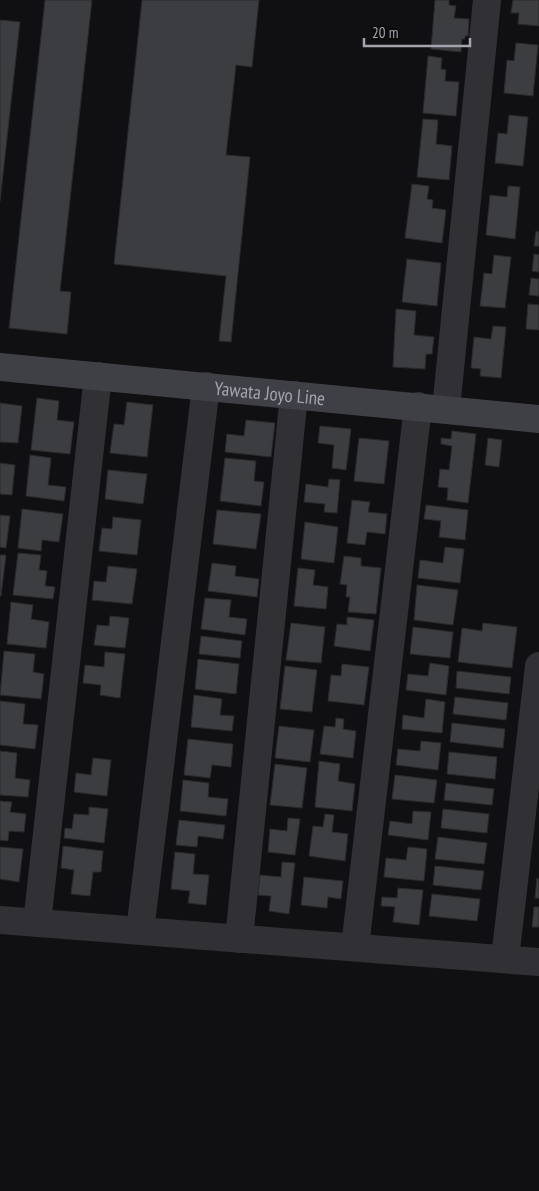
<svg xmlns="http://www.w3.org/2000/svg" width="539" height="1191" viewBox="0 0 539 1191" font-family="'PT Sans Narrow',sans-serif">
  <rect width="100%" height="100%" fill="#100f11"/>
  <path fill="#3c3d40" stroke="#2a2a2c" d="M45,0h47l-32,291 11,1 -4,42 -58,-6z
    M142,0h117l-7,67 -16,-2 -10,90 24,2 -19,185 -12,-1 7,-65 -112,-12z
    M435,0h14v5l7,1 -2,12 15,1 -1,17h-3v3h-3l-1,13 -30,-3z
    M513,0h26v26l-21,-2 1,-11h-8z
    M0,20l20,2 -20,179z
    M516,43l22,2 -5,51 -29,-3 3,-33 7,1z
    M428,56l14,2 -1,11 5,1 -1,11 14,1 -3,34 -33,-3z
    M509,115l19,2 -5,49 -28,-3 3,-30 9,1z
    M423,119l15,1 -2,24 16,2 -3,34 -32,-3z
    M412,184l17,2 -2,13 6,1 -1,8 14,2 -4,33 -37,-5z
    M508,186l12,1 -5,52 -29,-4 4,-40 17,2z
    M536,231l3,1v14h-5z
    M534,254l5,1v17l-7,-1z
    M494,255l17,2 -6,51 -25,-2 4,-33 8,1z
    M407,259l34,4 -4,43 -35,-4z
    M531,278l8,1v17l-10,-1z
    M528,304l11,1v25l-13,-1z
    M396,309l20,2 -2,24 20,2 -2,17h-6l-1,15 -32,-2z
    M493,326l13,1 -5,51 -21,-2 1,-7 -10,-1 3,-31 17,2z
    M37,398l22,3 -2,19 17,2 -4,32 -39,-4z
    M127,402l26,3 -6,52 -37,-4 4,-29 10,1z
    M0,403l22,3 -4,37 -18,-1z
    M246,420l29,3 -4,34 -46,-5 2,-18 17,2z
    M320,426l31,3 -5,41 -14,-2 2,-23 -16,-2z
    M452,431l24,3 -8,69 -21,-3 1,-12 -10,-1 2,-18 9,1 3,-24 -11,-2v-6l10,1z
    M359,438l30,3 -5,43 -30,-3z
    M488,438l14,2 -3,27 -14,-2z
    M30,455l21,3 -3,27 18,2 -2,14 -38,-5z
    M225,458l31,3 -2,20 10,1 -3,24 -41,-5z
    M0,463l15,2 -3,30 -12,-1z
    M108,470l39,4 -4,30 -38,-5z
    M329,479l11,1 -3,33 -13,-1 1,-8 -21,-2 2,-18 22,3z
    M352,500l18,2 -2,10 19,2 -2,20 -18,-2 -2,13 -18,-2z
    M426,505l42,5 -3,30 -26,-3 2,-16 -17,-2z
    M22,509l41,5 -4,28 -17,-2 -1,11 -23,-3z
    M217,510l44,4 -5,35 -43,-5z
    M0,515l10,1 -4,32 -6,-1z
    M113,517l28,3 -4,35 -38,-4 3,-23 10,1z
    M305,522l33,5 -4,36 -33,-4z
    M445,547l19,2 -4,34 -42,-5 2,-18 23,3z
    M18,553l23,2 -2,15 8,1 -2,15 10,1 -2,12 -40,-4z
    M0,555h6l-5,41h-1z
    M344,556l17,2v8l20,2 -5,46 -28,-2 2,-15h-4l1,-12 -7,-1z
    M212,563l24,3 -1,10 24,3 -2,18 -49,-6z
    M108,566l29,3 -5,35 -40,-4 2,-19 12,1z
    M298,568l17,2 -2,15 15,2 -2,22 -32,-3z
    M417,585l41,5 -5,35 -39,-5z
    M205,598l26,2 -2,17 18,2 -2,16 -44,-6z
    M11,602l22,3 -2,14 18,3 -3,26 -39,-4z
    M110,616l19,2 -4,30 -31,-3 3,-20 12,1z
    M347,617l27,3 -4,31 -36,-5 3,-22 10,1z
    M291,623l34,4 -4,36 -35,-3z
    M483,623l34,4 -5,41 -54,-6 4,-34 20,3z
    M413,627l40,5 -3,26 -40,-4z
    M201,636l41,5 -2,17 -41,-4z
    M4,651l31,3 -2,18 11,2 -3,25 -41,-4z
    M105,652l20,2 -5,44 -20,-3 1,-10 -18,-2 2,-18 19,2z
    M198,659l41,5 -3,30 -41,-5z
    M430,663l19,3 -3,29 -40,-5 2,-16 20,2z
    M342,664l27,3 -5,38 -36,-4 3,-26 10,1z
    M285,666l32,4 -5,42 -32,-3z
    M457,671l54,6 -2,17 -53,-6z
    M194,695l28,4 -2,16 14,1 -2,15 -41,-4z
    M455,697l53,6 -2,17 -53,-6z
    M426,699l19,3 -3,31 -40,-4 1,-14 21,3z
    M0,701l25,3 -2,20 15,1 -3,24 -35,-4z
    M336,718l8,1 -1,10 13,2 -3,27 -33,-4 4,-28 11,1z
    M452,723l53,6 -2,19 -53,-6z
    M279,726l35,4 -4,32 -35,-4z
    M188,739l45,5 -2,23 -19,-2 -2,13 -26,-3z
    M421,741l20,2 -3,27 -42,-5 2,-16 22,2z
    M0,751l17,2 -2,25 15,2 -2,17 -28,-2z
    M449,752l48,5 -2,22 -48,-5z
    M93,758l18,2 -4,36 -33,-4 2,-19 15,2z
    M319,761l21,3 -2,17 17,3 -3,27 -37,-4z
    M275,764l32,4 -5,40 -32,-3z
    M395,775l42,5 -3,23 -42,-4z
    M183,780l26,3 -1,14 20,2 -2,17 -46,-5z
    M446,783l48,6 -2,16 -48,-5z
    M0,801l12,1 -2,10 16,2 -2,18 -15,-1 -1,10 -8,-1z
    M89,807l19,2 -4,34 -40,-5 1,-10 7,1 2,-15 15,1z
    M443,809l46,5 -2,19 -46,-5z
    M413,811l18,1 -3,28 -40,-5 2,-14 22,3z
    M325,814l9,1 -2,17 16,2 -3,27 -36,-5 4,-30 10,1z
    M288,818l12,1 -5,36 -27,-3 2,-23 17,2z
    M179,820l46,5 -2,14 -25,-3 -1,11 -21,-2z
    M438,837l49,6 -3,21 -49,-5z
    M63,846l40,5 -2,21h-8l-3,24 -19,-2 3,-24 -13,-2z
    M0,847l23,2 -4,33 -19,-3z
    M408,847l19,2 -3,32 -40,-4 2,-19 20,2z
    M175,852l20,2 -2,20 16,1 -3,30 -18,-2 2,-12 -19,-2z
    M282,862l13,1 -6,51 -20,-3 2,-15 -13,-1 2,-20 21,2z
    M435,866l49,5 -3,19 -48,-5z
    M304,877l39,4 -2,18 -13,-2 -1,11 -26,-3z
    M537,878l2,1v19h-4z
    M398,888l25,2 -4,35 -26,-3 2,-15 -14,-1 1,-9 15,1z
    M432,894l48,5 -3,22 -48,-5z
    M534,907h5v20h-7z"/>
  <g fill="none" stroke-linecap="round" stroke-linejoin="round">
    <path stroke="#313135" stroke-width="28" d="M446,409l41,-409
      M0,920l539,42
      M37,923l61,-547
      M140,931l66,-545
      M239,939l55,-544
      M355,947l63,-541
      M505,959l34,-293"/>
    <path stroke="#3f4045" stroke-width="28" id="s1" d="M0,367l539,52"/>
  </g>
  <g text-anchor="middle" stroke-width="4.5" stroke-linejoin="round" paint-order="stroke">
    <g font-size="19" fill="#a2a4b0" stroke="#0b0b0c">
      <text dy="7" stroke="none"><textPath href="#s1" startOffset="271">Yawata Joyo Line</textPath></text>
    </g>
  </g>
  <path d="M364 38v8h106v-8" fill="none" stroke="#a2a4b0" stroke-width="2.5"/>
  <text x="372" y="38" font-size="15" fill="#a2a4b0" stroke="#0b0b0c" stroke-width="4" paint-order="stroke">20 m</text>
</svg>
